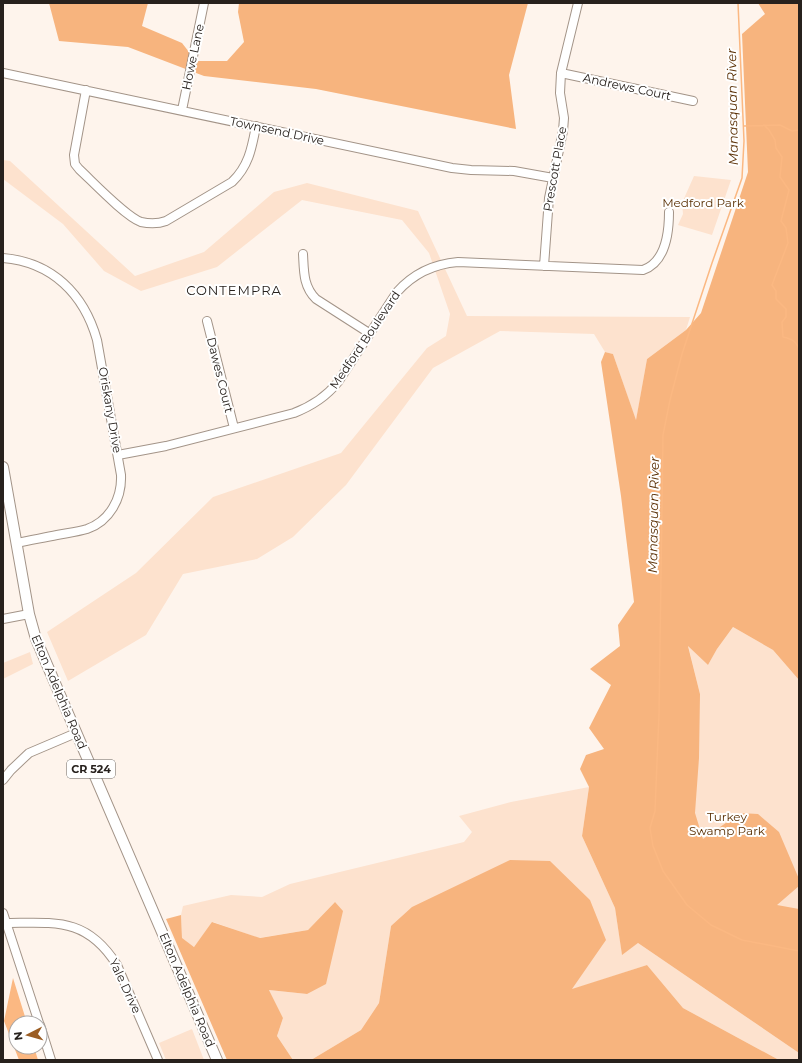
<svg xmlns="http://www.w3.org/2000/svg" width="802" height="1063" viewBox="0 0 802 1063" font-family="Montserrat,sans-serif">
  <rect width="100%" height="100%" fill="#fef4ec"/>
  <path fill="#fde2ce" d="M3,160l7,1 125,115 69,-24 70,-60 33,-9 111,28 49,105 223,1 -4,13 -39,29 -11,62 -23,-67 -8,-2 -11,-18 -94,-3 -67,37 -87,117 -53,52 -36,22 -74,15 -37,61 -78,46 -21,-49 89,-59 77,-76 128,-44 86,-105 19,-12 4,-22 -21,-61 -27,-33 -100,-20 -85,67 -76,24 -37,-20 -41,-47 -60,-45z
    M694,176l37,4 -19,55 -34,-10 5,-11 -1,-11z
    M733,627l40,23 26,30v276l-172,-161 73,-101 -12,-49 20,20 9,-16z
    M30,652l3,12 -30,15v-16z
    M589,787l-7,49 33,72 7,46 16,-11 161,110v7h-20l-96,-52 -36,-43 -76,25 -180,-64 -12,77 -18,27 -50,30h-18l-16,-24 6,-18 -14,-28 38,4 28,-92 -27,28 -49,8 -46,-16 -19,25 -12,-8 -1,-24 2,-9 48,-11 31,2 28,-13 174,-42 8,-10 -13,-16 52,-14z
    M192,1029l12,31h-38l-7,-17z"/>
  <path fill="#f7b47e" d="M49,3h99l-6,23 40,17 14,18h31l17,-19 -6,-30 1,-9h289l-19,72 7,54 -200,-40 -112,-13 -76,-29 -69,-6z
    M758,3h41v677l-26,-30 -40,-23 -16,22 -9,16 -20,-19 12,48 -1,64 -4,55 8,26 37,-26 18,1 21,18 20,47v7l-22,19 22,4v144l-161,-110 -16,12 -7,-47 -33,-72 7,-49 -9,-18 6,-14 18,-6 -15,-21 22,-43 -21,-16 30,-23 -2,-21 16,-23 -13,-106 -20,-134 4,-10 8,2 23,66 11,-61 39,-29 15,-17 47,-141 -6,-138 23,-20z
    M510,860l40,1 40,39 16,40 -34,49 75,-24 36,43 96,52h-468l50,-30 18,-27 12,-77 21,-19z
    M335,902l8,9 -17,73 -19,10 -38,-4 14,28 -6,18 16,24h-66l-61,-141 15,-4 1,23 12,9 18,-25 48,16 48,-8z"/>
  <path fill="#fbb882" d="M13,978l14,45h-11v24h18l4,13h-19l-15,-39z"/>
  <g fill="none" stroke-linecap="round" stroke-linejoin="round">
    <path stroke="#fbb882" stroke-width="1.5" d="M738,3l6,138 -2,37 -30,85 -30,91 -12,46 -7,35 -4,280 -4,96 -5,17 3,18 10,25 24,34 24,20 31,15 57,11
      M764,125l5,5 6,10 1,8 6,9 -2,20 9,13 -8,31 5,7 2,15 -16,42 4,6v8l10,10v8l-4,5 1,15c9,2 13,4 16,12
      M744,126l36,-1 12,6 7,-1"/>
    <defs>
      <path id="minor" d="M3,73l449,95 19,2 43,1 39,7
        M561,73l132,28
        M86,90l-12,65 1,9 4,5c14,13 46,47 62,53 9,2 17,2 25,-1l66,-39c17,-16 20,-35 24,-56
        M182,110l22,-107
        M303,254c1,17 0,32 13,45l53,34
        M3,258c49,4 81,36 94,82l24,135c1,23 -11,46 -34,54 -10,3 -20,4 -30,6 -14,3 -27,5 -40,8
        M544,266l5,-68 14,-67 1,-13 -4,-25 1,-20 17,-70
        M207,321l27,107
        M118,455l48,-9 128,-33c18,-7 32,-16 44,-31l59,-90c16,-18 37,-28 61,-30l185,8c23,-8 26,-37 26,-58
        M3,619l26,-5
        M3,780l8,-10 18,-17 47,-20
        M3,913l36,110
        M3,923c51,0 83,-7 114,42l41,95
        M40,1025l11,35"/>
      <path id="major" d="M3,467l26,147 7,25 181,421"/>
    </defs>
    <use href="#minor" stroke="#a39488" stroke-width="10"/>
    <use href="#major" stroke="#a39488" stroke-width="12"/>
    <use href="#minor" stroke="#fff" stroke-width="8"/>
    <use href="#major" stroke="#fff" stroke-width="10"/>
  </g>
  <g text-anchor="middle" stroke-width="4" stroke-linejoin="round" paint-order="stroke">
    <rect fill="#fff" stroke="#686461" stroke-width="1" x="67" y="760" width="48" height="18" rx="3"/>
    <g font-size="11" font-weight="bold" fill="#27211d">
      <text x="91" y="773">CR 524</text>
    </g>
    <g font-size="12" fill="#27211d" stroke="#fff">
      <text transform="translate(193 57) rotate(-78)" y="4">Howe Lane</text>
      <text transform="translate(627 87) rotate(12)" y="4">Andrews Court</text>
      <text transform="translate(277 131) rotate(12)" y="4">Townsend Drive</text>
      <text transform="translate(555 169) rotate(-80)" y="4">Prescott Place</text>
      <text transform="translate(365 340) rotate(-56)" y="4">Medford Boulevard</text>
      <text transform="translate(220 375) rotate(76)" y="4">Dawes Court</text>
      <text transform="translate(110 410) rotate(80)" y="4">Oriskany Drive</text>
      <text transform="translate(59 692) rotate(67)" y="4">Elton Adelphia Road</text>
      <text transform="translate(125 986) rotate(65)" y="4">Yale Drive</text>
      <text transform="translate(187 990) rotate(67)" y="4">Elton Adelphia Road</text>
    </g>
    <g font-size="12" fill="#5a3004" stroke="#fff">
      <text x="703" y="207">Medford Park</text>
      <text x="727" y="821">Turkey<tspan x="727" dy="14">Swamp Park</tspan></text>
    </g>
    <g font-size="13" font-style="italic" fill="#5b3005" stroke="#fff">
      <text transform="translate(732 107) rotate(-91)" y="5">Manasquan River</text>
      <text transform="translate(653 515) rotate(-89)" y="5">Manasquan River</text>
    </g>
    <g font-size="13" letter-spacing="1" fill="#27211d" stroke="#fff">
      <text x="234" y="295">CONTEMPRA</text>
    </g>
  </g>
  <rect width="802" height="1063" fill="none" stroke="#27211d" stroke-width="8"/>
  <g transform="translate(28 1035) rotate(264)"><circle r="19" fill="#ffffff" stroke="#a9a6a5"/>
  <path d="M0-3L7 15L0 10L-7 15Z" fill="#9b5d23"/>
  <text y="-6" font-size="11" font-weight="bold" text-anchor="middle" fill="#27211d">N</text>
  </g>
</svg>
